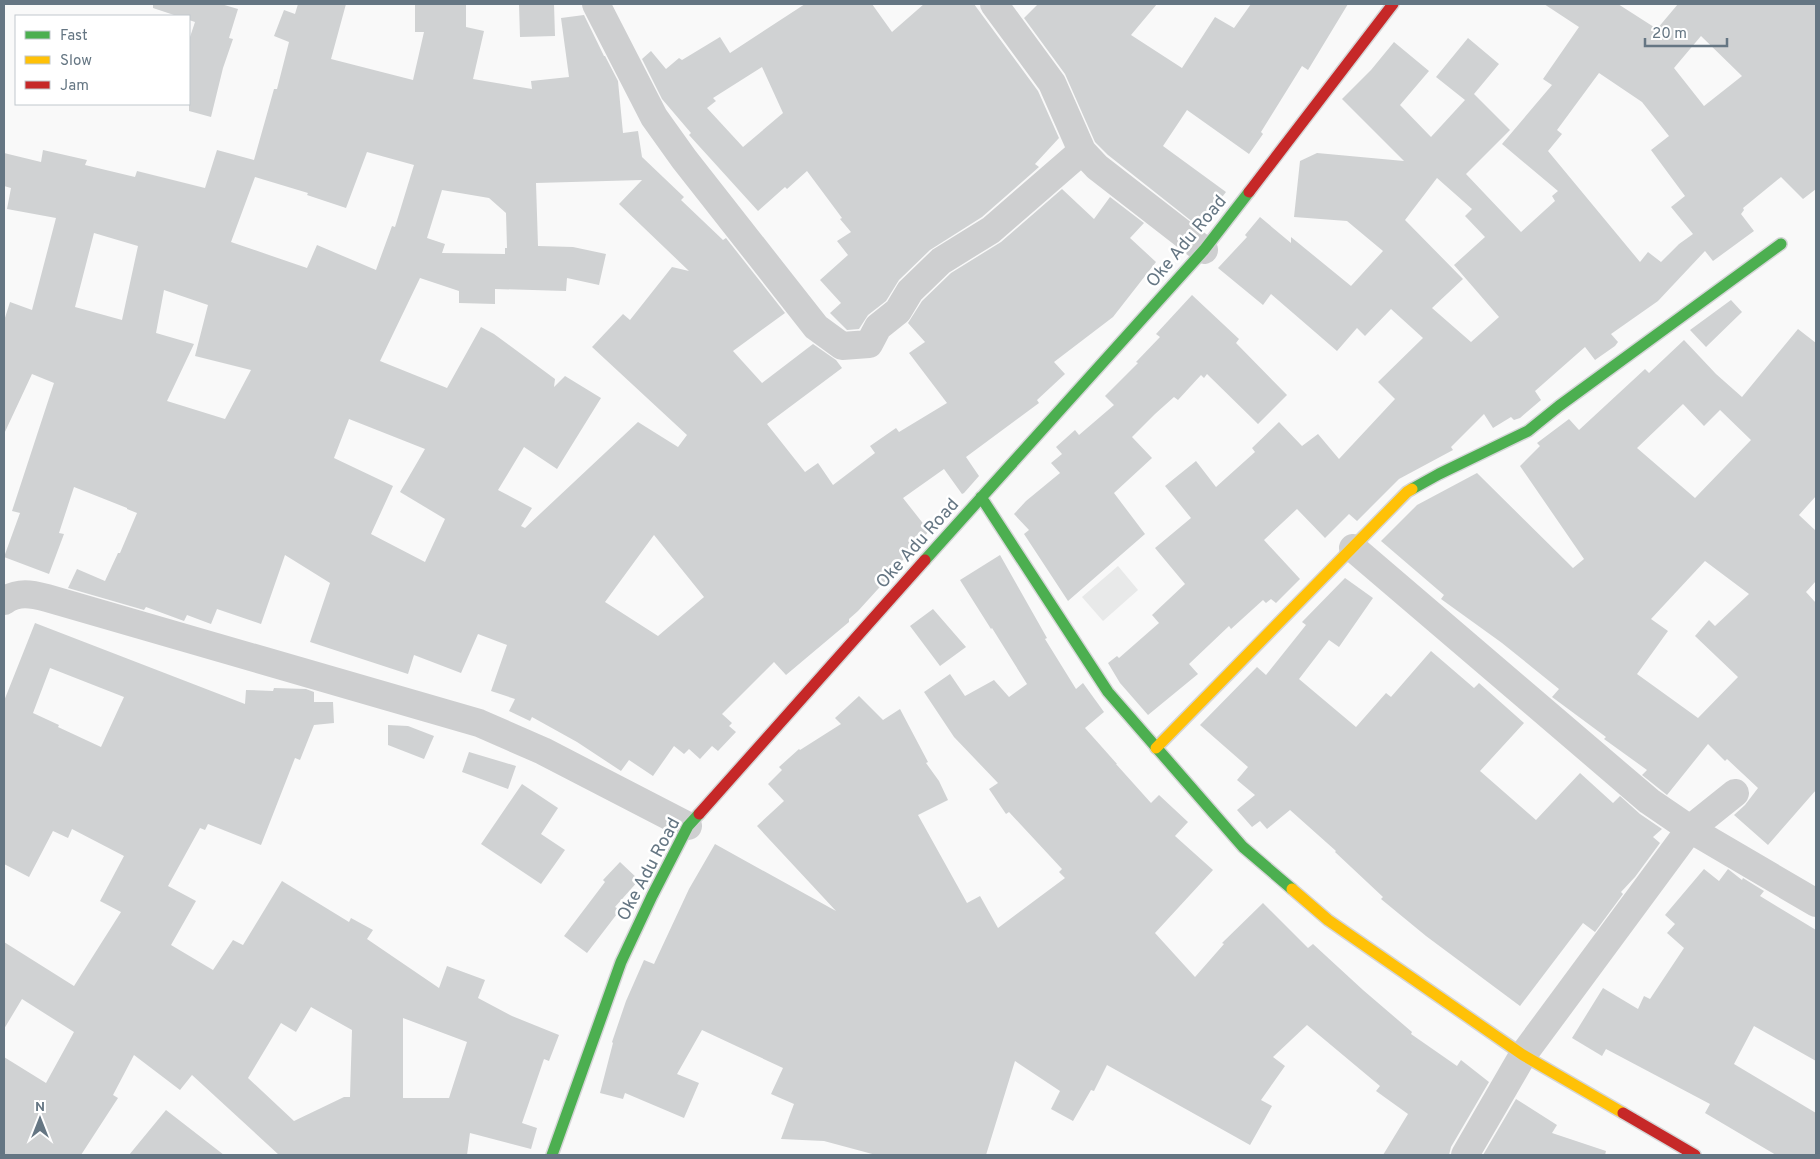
<svg xmlns="http://www.w3.org/2000/svg" width="1820" height="1159" viewBox="0 0 1820 1159" font-family="Overpass,sans-serif">
  <rect width="100%" height="100%" fill="#f9f9f9"/>
  <path fill="#e8e9e9" d="M1118,566l20,24 -35,31 -21,-24z"/>
  <path fill="#d0d2d3" fill-rule="evenodd" d="M153,4h68l17,5 -9,29 4,1 -10,29 -12,49 -22,-6v-71l6,-18 -6,-2v-4h-12l-24,-8z
    M298,4h48l-15,55 82,21 11,-48h-9v-28h51v23l18,4 -11,48 59,10 -1,-8 38,-4 -8,-59 23,-3 20,41h1l13,25 5,52 15,-2 4,26 42,40 -3,3 42,40 3,-2 59,75 -52,38 29,32 51,-39 23,16 6,8 -75,56 38,48 13,-9 15,22 42,-32 -5,-7 26,-18 3,4 48,-29 -38,-50 16,-11 -17,-19 14,-22 29,-28 50,-31 61,-53 32,30 16,-22 34,26 -14,15 26,24 -43,55 -59,45 11,12 -28,26 2,3 -73,54 13,19 -15,17 -2,1 -18,-25 -41,29 26,33 -22,26 -11,8 2,2 -40,44 -9,8v3l-63,53 -12,-13 -52,52 10,9 -3,3 7,6 -18,19 -6,-5 -12,13 -11,-10 -5,5 -10,-8 -21,30 -24,-16 -8,11 -44,-29 -45,-25 -2,4 -21,-10 6,-12 -24,-8 16,-46 -29,-11 -17,39 -47,-18 -6,19 -98,-32 20,-59 -45,-28 -24,69 -44,-15 -6,15 -24,-9 -3,6 -38,-14 -2,3 -76,-22 9,-19 28,12 13,-28h2l17,-40 -10,-4v-1l-53,-21 -15,46 5,1 -15,40 -45,-17 16,-44 -8,-2 42,-128 -22,-9 -28,60v-113l6,-19 22,8 24,-92 -49,-9 4,-21 -7,-2v-33l37,9 2,-12 44,10 -2,5 50,12 2,-6 68,17 12,-38 37,10 20,-71h3l12,-47 -15,-6 10,-26 11,4zM367,152l47,13 -19,62 -3,-1 -16,44 -59,-25 -10,23 -76,-26 24,-65 53,16 -1,2 39,13zM642,180l-23,24 70,67 -17,-4 -42,53 -7,-6 -31,33 95,88 -9,12 -40,-25 -113,106 -4,-2 11,-18 -34,-18 26,-43 33,22 44,-71 -36,-22 -11,11 1,-8 -61,-45 -13,-7 -34,61 -67,-27 40,-83 39,13v12l36,1v-15l71,2 1,-13 32,7 7,-31 -33,-7 -35,-1 -2,-63zM442,190l47,8 17,15 1,35h-2v6l-63,-1 3,-9 -18,-6zM94,233l44,13 -16,74 -47,-13zM164,290l44,15 -13,51 56,14 -26,49 -58,-18 27,-57 -38,-11zM349,419l76,30 -25,43 45,27 -20,43 -54,-28 22,-48 -59,-28zM654,535l50,62 -46,39 -53,-34z
    M519,4h35l1,32 -35,1z
    M805,4h67l20,28 32,-28h50l64,87 21,47 -24,26 4,3 -57,50 -52,33 -31,30 -13,21 -18,14 -9,14 -12,1 -17,-17 11,-10 -21,-23 28,-25 -11,-14 14,-9 -11,-13 2,-1 -35,-47 -20,18 -2,-2 -27,24 -69,-76 2,-2 -29,-34 -20,-40 9,-8 15,18 13,-11 3,2 38,-23 10,16zM762,67l21,46 -40,34 -36,-39 9,-7 -3,-3z
    M1038,4h119l-26,31 51,33 33,-51 19,11 17,-24h97l-40,66 -6,-4 -41,66 2,2 -14,20 -62,-44 -24,36 63,46 -24,31 -5,-4 -3,4 -86,-68 -13,-13 -30,-68 -41,-56z
    M1544,4h74l39,25 21,-25h138v185l-13,10 -22,-22 -38,31 1,2 -3,4 13,17 -41,30 -8,-10 -47,50 -47,33 7,8 -3,4 -20,14 -10,-13 -50,44 6,9 -21,18 -6,2 -3,-3 -18,11 -9,-14 -33,33 2,3 -54,29 -42,42 -8,-7 -24,24 -28,-29 -33,31 36,39 -24,24 -5,-4 -5,4 -3,-3 -32,29 -2,-3 -40,38 9,10 -50,41 -28,-32 -12,-20 9,-7 2,2 40,-35 -7,-8 33,-31 -30,-36 36,-30 -26,-32 31,-25 20,26 39,-35 -3,-4 27,-26 23,24 16,-12 21,25 56,-60 -17,-17 45,-44 -32,-29 -26,27 -8,-8 -20,23 -66,-57 -8,11 -45,-37 29,-31 -2,-2 15,-18 31,26v-6l60,49 32,-35 -36,-30 -53,-4 6,-56 17,-8 87,8 -62,-62 29,-29 23,-28 35,29 -29,34 31,32 34,-37 -29,-23 32,-39 31,26 -25,30 36,36 -44,44 55,58 34,-31 -3,-5 6,-5 -56,-47 50,-59 -9,-6 36,-52zM1701,36l41,40 -38,30 -30,-38zM1599,73l43,29 27,34 -18,14 34,46 -14,11 22,27 -14,10 -18,18 -13,-10 -8,10 -92,-111 14,-17 -5,-4zM1437,178l35,31 -7,7 20,21 -31,28 45,52 -28,25 -39,-34 31,-29 -58,-59z
    M1192,295l47,44 -3,4 51,52 -29,29 -51,-50 -3,4 -3,-3 -23,25 -4,-3 -19,17 -23,23 20,21 -38,35 31,41 -77,67 -44,-67 5,-4 -15,-16 12,-13 34,-28 -9,-10 11,-9 -6,-7 19,-17 4,5 35,-30 -9,-9 33,-33 -2,-1 24,-25 -4,-3z
    M1731,300l11,12 -36,35 -16,-17z
    M1798,329l18,14v153l-17,19 17,16v50l-10,11 10,11v187l-48,55 -34,-30 11,-10 13,-17 -31,-29 -2,2 -17,-17 -41,51 -25,-20 5,-5 -43,-31 2,-2 -54,-40 7,-8 -57,-46 -61,-44 3,-4 -63,-54 36,-36 60,-32 96,95 11,-9 -64,-93 20,-20 -3,-3 32,-24 10,11 66,-61 4,4 35,-33 32,34 26,23zM1683,404l21,22 16,-16 31,30 -56,58 -58,-50zM1705,561l44,33 -34,32 -6,-6 -14,16 43,41 -40,41 -61,-44 31,-43 -17,-12z
    M1000,555l47,83 -2,1 31,50 7,-6 21,29 -19,16 32,36h-1l35,39 8,-8 29,27 -13,14 38,34 -58,63 40,44 29,-33 -2,-1 41,-40 45,45 5,-4 50,46 49,42 -1,2 46,32 4,-6 28,22 -38,65 -2,8h-66l25,-41 -32,-23 4,-5 -73,-61 -34,32 12,9 -24,34 11,6 -22,39 -143,-80 -13,26 -3,-1 -18,31 -22,-12 9,-18 -45,-30 -29,94h-110l-52,-14 -43,-2 13,-35 -23,-10 12,-26 -81,-38 -25,44 22,9 -15,35 -59,-25 -2,6 -23,-6 13,-50 -1,-1 14,-41 18,-41 10,4 35,-75 26,-45 121,67 -79,-85 27,-25 -16,-17 14,-14 -3,-3 20,-18 1,1 41,-26 -6,-6 24,-22 24,24 17,-11 28,53 -2,1 13,18 9,19 -30,15 49,88 13,-7 18,32 67,-50 -6,-6 3,-3 -53,-57 -3,2 -17,-25 9,-6 -44,-46 -30,-45 26,-18 15,22 29,-16 15,17 18,-13 -35,-56 -1,1 -31,-49z
    M1345,578l28,20 -34,49 -10,-7 -30,39 57,48 30,-34 5,4 40,-46 43,37 5,-5 45,40 -44,48 56,49 44,-47 33,30 7,-7 20,18 22,15 -9,8 7,6 -25,34 -14,15 2,2 -28,38 -12,-9 -63,83 -94,-70 -45,-37 2,-2 -48,-45 1,-1 -46,-41 -23,19 -7,-8 -8,6 -15,-17 18,-15 -18,-15 11,-13 -48,-42 57,-58 9,8 40,-50 -4,-3z
    M933,609l33,38 -26,19 -30,-40z
    M35,623l210,81 1,-14 27,1 1,-3 32,1 8,3v10h19l1,21 -20,2 -14,35 -5,-2 -34,87 -53,-21 -3,6 -5,-2 -32,58 28,15 -25,44 42,25 20,-30 10,5 39,-64 67,41 2,-4 22,12 -6,9 72,49 8,-22 38,14 -7,18 34,18 47,19 -10,26 -5,-2 -22,64 15,5 -6,21 -61,-16 -3,22h-188l-87,-80 -12,15 -46,-35 -21,40 5,3 -37,57h-77v-98l42,26 28,-51 -52,-33 -18,30v-87l70,44 47,-74 -21,-11 24,-45 -52,-27 -4,9 -15,-7 -24,46 -25,-13v-163zM50,668l74,29 -23,50 -43,-20 1,-2 -26,-12zM311,1007l41,23 -2,67h-6l-50,24 -46,-43 33,-55 15,9zM403,1018l64,24 -18,56h-46z
    M388,725l20,1 26,10 -10,23 -36,-14z
    M469,752l47,14 -8,23 -46,-17z
    M522,784l36,24 -17,26 24,16 -24,34 -60,-40z
    M620,862l19,18 -24,27 5,3 -33,43 -23,-17 41,-54 -2,-2z
    M1704,869l15,12 9,-12 14,11 1,-2 21,13 -4,5 56,34v131l-62,-35 -20,38 82,49v42h-40l-71,-42 5,-9 -104,-55 -4,7 -30,-18 31,-50 35,21 6,-13 6,3 34,-51 -17,-15 8,-9 -10,-9z
    M1516,1099l41,26 -5,8 54,18 -1,4h-122z
    M166,1110l58,45h-95z"/>
  <g fill="none" stroke-linecap="round" stroke-linejoin="round">
    <defs>
      <path id="fast" d="M1412,489l27,-15 89,-43 31,-25 222,-162
        M981,497l127,195 135,155 49,42
        M925,560l279,-310 45,-58
        M552,1155l69,-193 31,-66 36,-70 11,-12"/>
      <path id="slow" d="M1156,748l251,-256 5,-3
        M1292,889l36,31 195,135 100,58"/>
      <path id="jam" d="M1249,192l144,-188
        M699,814l226,-254
        M1623,1113l72,42"/>
    </defs>
    <use href="#fast" stroke="#d5d6d7" stroke-width="14"/>
    <use href="#slow" stroke="#d5d6d7" stroke-width="14"/>
    <use href="#jam" stroke="#d5d6d7" stroke-width="14"/>
    <path stroke="#cecfd0" stroke-width="28" d="M596,4l58,113 30,42 132,168 26,19 27,-2 9,-17 20,-16 12,-20 31,-30 50,-31 91,-79
      M994,4l58,79 30,68 15,16 107,83
      M1353,548l296,253 41,28 126,74
      M4,601c14,-10 28,-7 43,-3l432,125 64,28 145,75
      M1465,1155l58,-100 167,-226 45,-36"/>
    <use href="#fast" stroke="#4caf50" stroke-width="11"/>
    <use href="#slow" stroke="#ffc107" stroke-width="11"/>
    <use href="#jam" stroke="#c62828" stroke-width="11"/>
  </g>
  <g text-anchor="middle" stroke-width="5" stroke-linejoin="round" paint-order="stroke">
    <g font-size="18" fill="#657683" stroke="#fff">
      <text transform="translate(1186 241) rotate(-50)" y="6">Oke Adu Road</text>
      <text transform="translate(917 543) rotate(-48)" y="6">Oke Adu Road</text>
      <text transform="translate(648 869) rotate(-62)" y="6">Oke Adu Road</text>
    </g>
  </g>
  <rect width="1820" height="1159" fill="none" stroke="#657683" stroke-width="10"/>
  <rect x="15" y="15" width="175" height="90" fill="#ffffff" stroke="#c1c8cd"/>
  <rect x="25" y="31" width="25" height="8" fill="#4caf50" stroke="#c1c8cd"/>
  <text x="60" y="40" font-size="15" fill="#657683">Fast</text>
  <rect x="25" y="56" width="25" height="8" fill="#ffc107" stroke="#c1c8cd"/>
  <text x="60" y="65" font-size="15" fill="#657683">Slow</text>
  <rect x="25" y="81" width="25" height="8" fill="#c62828" stroke="#c1c8cd"/>
  <text x="60" y="90" font-size="15" fill="#657683">Jam</text>
  <g transform="translate(40 1119)" stroke="#ffffff" stroke-width="4" paint-order="stroke">
  <path d="M0-4L9 19L0 12L-9 19Z" fill="#657683"/>
  <text y="-8" font-size="14" font-weight="bold" text-anchor="middle" fill="#657683">N</text>
  </g>
  <path d="M1645 38v8h82v-8" fill="none" stroke="#657683" stroke-width="2.5"/>
  <text x="1652" y="38" font-size="15" fill="#657683" stroke="#ffffff" stroke-width="4" paint-order="stroke">20 m</text>
</svg>
